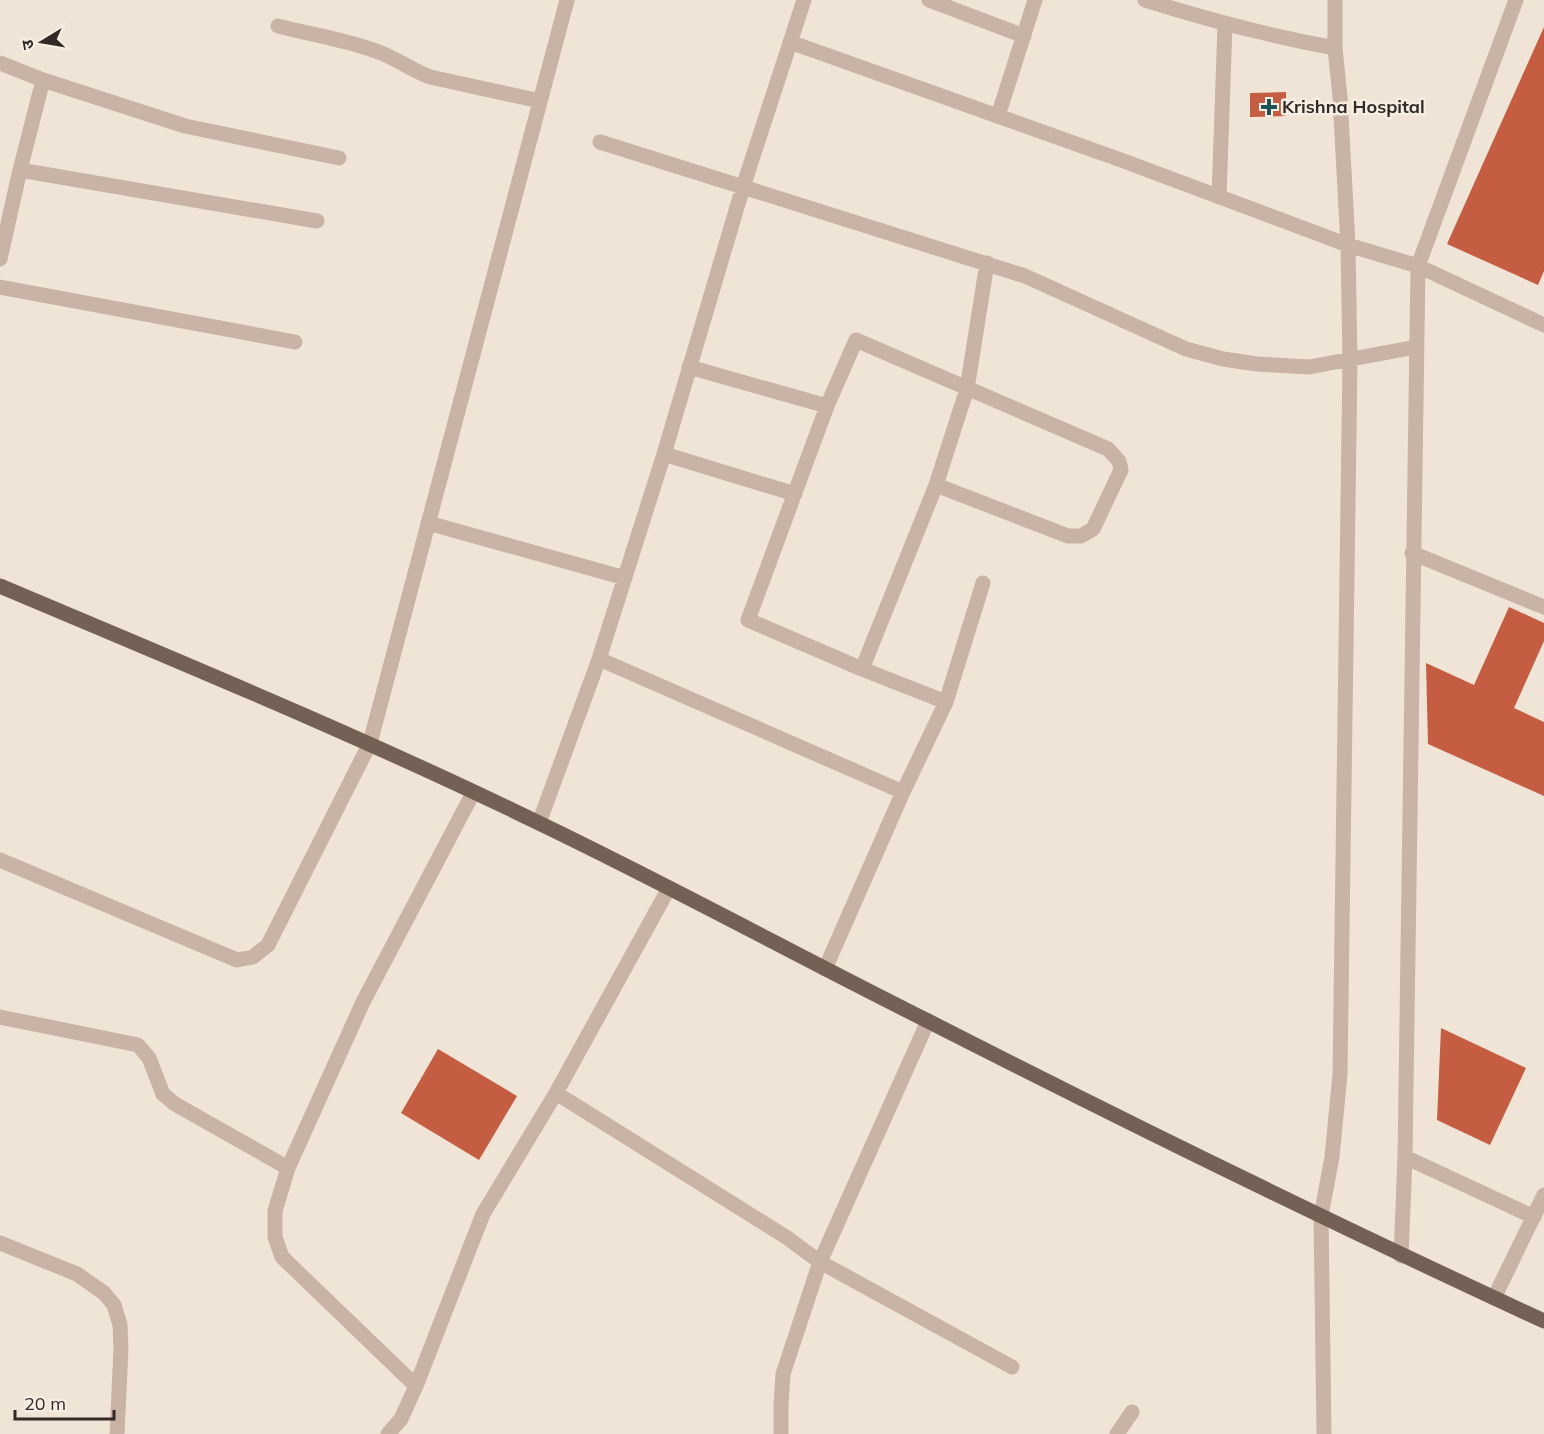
<svg xmlns="http://www.w3.org/2000/svg" width="1544" height="1434" viewBox="0 0 1544 1434" font-family="Mulish,'Noto Sans Devanagari',sans-serif">
  <rect width="100%" height="100%" fill="#f0e4d7"/>
  <path fill="#c45d41" d="M1544,27v244l-6,14 -91,-41z
    M1286,92v24l-36,1v-24z
    M1509,607l35,16v18l-30,67 30,14v74l-116,-52 -2,-81 48,22z
    M1441,1028l85,40 -36,77 -53,-25z
    M438,1049l79,47 -38,64 -78,-47z"/>
  <g fill="none" stroke-linecap="round" stroke-linejoin="round">
    <path stroke="#c8b3a4" stroke-width="15" d="M929,0l95,36
      M1145,0c64,20 124,36 190,48
      M278,26c31,8 63,13 92,23 22,6 39,20 60,28l110,24
      M790,42l331,118 227,85 70,21 126,59
      M0,63l43,17 142,46 154,32
      M998,116l37,-116
      M600,142l143,45 61,-187
      M20,170l297,51
      M1219,197l6,-172
      M0,259l20,-89 23,-90
      M0,287l295,55
      M689,367l138,39
      M664,454l131,40
      M428,523l197,55
      M1412,553l132,54
      M599,659l304,133
      M862,669l-114,-49 79,-214 29,-66 252,109 11,12 2,9 -28,59 -12,7h-13l-132,-51
      M946,702l-84,-33 74,-184 31,-96 20,-126
      M539,823l60,-164 65,-205 79,-267 282,89 161,73 37,10 34,5 52,3 107,-20
      M0,860l237,100 16,-3 15,-12 102,-202 197,-743
      M825,969l78,-177 43,-90 37,-119
      M0,1017l138,28 11,13 14,36 12,10 113,64
      M556,1093l230,144 34,25 192,105
      M1405,1157l129,60
      M0,1243l77,31 27,19 10,12 6,20 1,24 -4,85
      M1401,1256l4,-99 13,-891 98,-266
      M1494,1298l50,-103
      M416,1386l-134,-129 -7,-20v-26l13,-43 75,-166 110,-209
      M388,1434l13,-15 15,-33 67,-172 73,-121 113,-205
      M781,1434v-30l2,-30 37,-112 108,-241
      M1117,1434l15,-22
      M1324,1434l-3,-218 11,-59 8,-83 10,-713 -2,-116 -8,-148 -5,-49v-48"/>
    <path stroke="#756056" stroke-width="15" d="M0,586c182,77 365,152 543,239 129,62 255,131 383,195 204,104 410,205 618,301"/>
  </g>
  <path fill="#1c5253" stroke="#f8eee3" stroke-width="2" d="M1266 98h6v6h6v6h-6v6h-6v-6h-6v-6h6z"/>
  <g text-anchor="middle" stroke-width="5" stroke-linejoin="round" paint-order="stroke">
    <g font-size="18" font-weight="bold" fill="#332925" stroke="#f8eee3" text-anchor="start">
      <text x="1282" y="113">Krishna Hospital</text>
    </g>
  </g>
  <g transform="translate(42 42) rotate(259)" stroke="#f8eee3" stroke-width="4.5" paint-order="stroke">
  <path d="M0-4.5L10 22L0 15L-10 22Z" fill="#332925"/>
  <text y="-9" font-size="16" font-weight="bold" text-anchor="middle" fill="#332925">उ</text>
  </g>
  <path d="M15 1410v9h99v-9" fill="none" stroke="#332925" stroke-width="3"/>
  <text x="24" y="1410" font-size="18" fill="#332925" stroke="#f8eee3" stroke-width="4.5" paint-order="stroke">20 m</text>
</svg>
